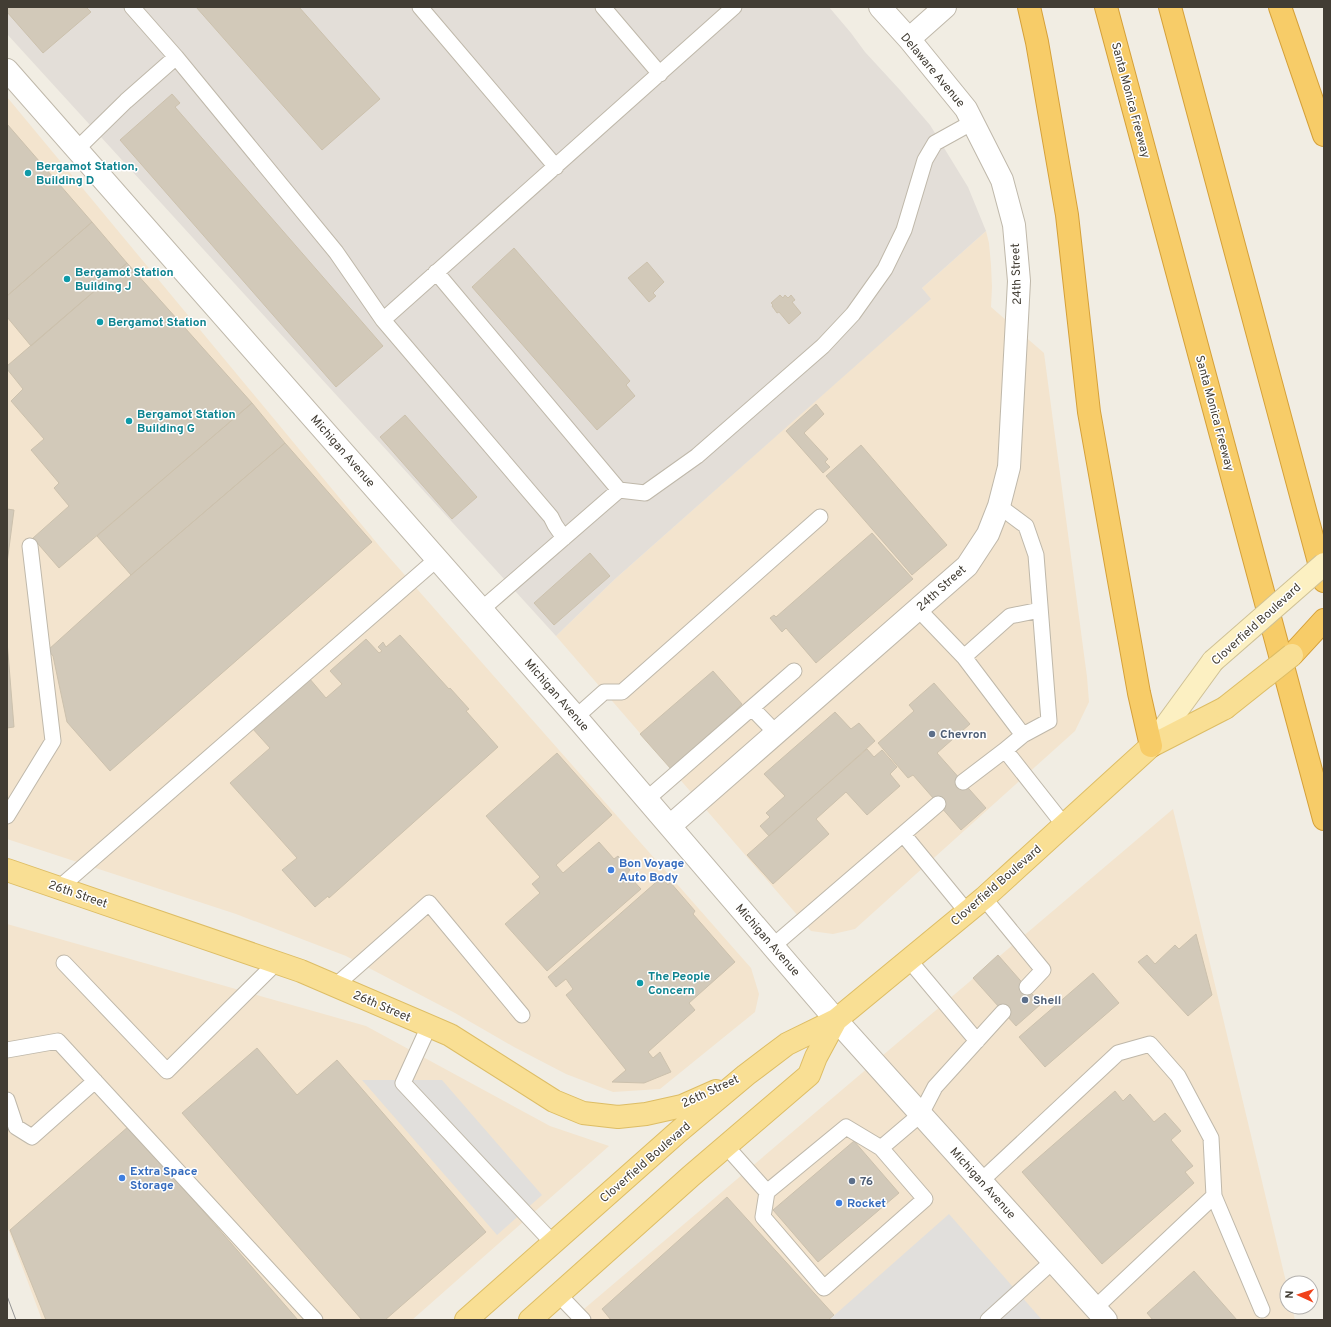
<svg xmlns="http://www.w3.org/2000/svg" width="1331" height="1327" viewBox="0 0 1331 1327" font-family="Overpass,sans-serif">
  <rect width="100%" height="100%" fill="#f1ede3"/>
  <path fill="#f3e4ce" d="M7,97l374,451 370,420 8,26 -4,18 -95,77 -47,3 -47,-18 -52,-27 -59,-34 -109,-57 -110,-42 -229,-75z
    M986,231l3,12 2,22 1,22 -1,20 53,46 43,324 2,25 -14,29 -220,198 -22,5 -22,-3 -255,-295 59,-57 315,-280 -8,-11z
    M1173,809l114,477v21h5l3,13h-724z
    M7,924l359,102 184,100 59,20 -197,174h-370l-35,-94z"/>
  <path fill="#e3ded8" d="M7,7h822l22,26 14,19 35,38 30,35 38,62 18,44 -64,57 9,11 -316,280 -59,57 -549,-602z"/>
  <path fill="#e1dfdc" d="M362,1080h80l100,115 -45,40z
    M949,1214l93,106h-213z"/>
  <path fill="#d2c9b9" stroke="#ccc1ad" d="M7,7h79l5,5 -48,41 -36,-41z
    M196,7h103l81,92 -58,51z
    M172,94l8,9 -5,4 208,239 -47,41 -216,-247z
    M7,124l85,98 -85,74z
    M92,222l35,41 -96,83 -24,-29v-21z
    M514,248l116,133 -4,4 9,11 -38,34 -125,-143z
    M647,262l17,20 -11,11 3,3 -7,6 -21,-24z
    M127,263l125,140 -193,165 -26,-30 36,-32 -15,-18 5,-5 -28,-33 13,-11 -33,-38 12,-12 -16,-20v-3z
    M780,295l3,3 2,-3 3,3 3,-3 4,5 -3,2 9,11 -12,11 -10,-12 -2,1 -5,-7 1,-1 -2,-2z
    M252,403l33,40 -154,132 -34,-39z
    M816,404l8,10 -20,19 24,26 -3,3 5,5 -7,6 -37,-42z
    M405,415l72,82 -25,22 -72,-82z
    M285,443l87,99 -262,229 -43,-49 -14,-66 -5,-6 83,-75z
    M861,445l86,100 -35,30 -86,-99z
    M7,509l7,1 -7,53z
    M872,533l41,46 -97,84 -30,-35 -4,4 -12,-14 4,-3 2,2z
    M590,553l20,23 -56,49 -20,-22z
    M400,635l49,54 1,-1 19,21 -3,2 32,36 -169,151 -1,-2 -13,11 -33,-37 15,-12 -67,-75 40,-35 -18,-20 57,-50 17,20 16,-14 -12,-13 36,-32 13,14 3,-2 -4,-4 5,-5 3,5z
    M7,641l7,86 -7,1z
    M713,671l29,33 -6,6 1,1 -66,58 -31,-35z
    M934,683l36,41 -33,29 49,55 -25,22 -48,-55 -5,3 -30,-35 36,-32 -5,-6z
    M835,712l16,17 8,-6 16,18 -106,95 -9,-10 10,-9 -4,-4 19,-17 -21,-22z
    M867,749l7,8 8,-7 15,17 -7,7 10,12 -33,29 -21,-23 -30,27 13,15 -56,50 -26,-29z
    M557,753l55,62 -56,50 7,8 36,-31 15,17 4,-3 12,14 -3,4 14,15 -94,82 -42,-47 35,-31 -8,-9 8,-7 -54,-61z
    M662,877l6,8 2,-3 25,29 -2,3 42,48 -46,41 6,7 -47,42 5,6 7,-6 11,20 -27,11 -32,-1 14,-12 -60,-75 7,-6 -7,-10 -10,8 -8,-10z
    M1196,934l16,61 -24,21 -50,-54 9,-7 8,9 20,-19 4,4z
    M998,955l43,49 -25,22 -43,-48z
    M1093,973l26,30 -74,64 -26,-30z
    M257,1048l40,47 40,-35 149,172 -101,88h-23l-180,-207z
    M1115,1091l8,10 7,-7 24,28 11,-9 16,18 -10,9 22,26 -8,6 9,11 -92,81 -80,-92z
    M129,1126l169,194h-252l-36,-90z
    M854,1141l45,52 -81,69 -45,-52z
    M727,1197l107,118 -6,5h-217l-9,-11z
    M1194,1271l43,49h-84l-6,-7z"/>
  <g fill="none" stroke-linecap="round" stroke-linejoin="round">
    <defs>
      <path id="lane" d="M132,7l44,50 160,195 47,68 168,197 4,8 9,13
        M420,7l136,160
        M603,7l57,67
        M77,149l49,-48 50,-44
        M436,272l183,218
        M383,320l351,-313
        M999,506l27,20 10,29 13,166 -26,14 -18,15 59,75
        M482,609l137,-119 26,3 52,-37 126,-110 30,-32 32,-45 19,-39 21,-70 10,-17 38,-21
        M918,609l46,48 59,78
        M964,657l46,-41 30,-6
        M752,708l24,25
        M576,717l28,-25h18l198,-175
        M963,782l42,-32
        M647,799l147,-128
        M7,816l46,-75 -23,-195
        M903,834l64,78
        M59,888l378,-329
        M984,898l59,72 -16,17
        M773,946l165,-142
        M909,960l68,81
        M64,963l103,108 109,-108
        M335,986l94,-83 93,112
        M429,1026l-26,57 150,160
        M7,1050l51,-9 257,279
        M7,1100l9,27 16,10 63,-56
        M726,1146l41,46 79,-65 35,21 40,-34 14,-27 68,-75
        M981,1181l137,-128 32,-9 28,32 33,62 3,58 -119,112
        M767,1192l-4,25 61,71 101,-89 -44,-51
        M1214,1196l48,114
        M559,1295l24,25
        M988,1320l65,-59"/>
      <path id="street" d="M909,39l36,-32
        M7,70l569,647 260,303 270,300
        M670,826l297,-260 21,-32 11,-28 10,-39 10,-186 -5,-56 -12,-45 -36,-71 -57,-70 -29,-32"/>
      <path id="secondary" d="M1151,746l62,-85"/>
      <path id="primary" d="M7,870l294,101 149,64 104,66 29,12 35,4 28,-3 36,-8 34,-15
        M466,1320l212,-188 68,-57 41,-31 49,-24 148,-122 167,-152 74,-38
        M530,1320l161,-144 118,-101 7,-18 20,-37"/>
      <path id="highway" d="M1029,7l8,35 30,173 22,197 50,281 12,53
        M1106,7l218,812
        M1170,7l154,574
        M1280,7l44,128
        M1292,655l32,-35"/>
    </defs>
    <use href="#lane" stroke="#bfb8aa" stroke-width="17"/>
    <use href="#street" stroke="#bfb8aa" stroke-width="24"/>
    <use href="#secondary" stroke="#cfc195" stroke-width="24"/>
    <use href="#primary" stroke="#ddbd65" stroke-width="24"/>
    <use href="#highway" stroke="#d5a039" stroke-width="24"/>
    <use href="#lane" stroke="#fff" stroke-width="15"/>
    <use href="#street" stroke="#fff" stroke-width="22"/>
    <use href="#secondary" stroke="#fcf0c2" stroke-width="22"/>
    <use href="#primary" stroke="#f9df94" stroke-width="22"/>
    <use href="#highway" stroke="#f7cc68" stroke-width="22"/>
    <path stroke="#939393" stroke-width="1" d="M7,1296l9,24"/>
    <defs>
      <path id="secondary-bridge" d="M1213,661l111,-97"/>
      <path id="primary-bridge" d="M1225,708l67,-53"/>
    </defs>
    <use href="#secondary-bridge" stroke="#cfc195" stroke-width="24" stroke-linecap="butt"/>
    <use href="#primary-bridge" stroke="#ddbd65" stroke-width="24" stroke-linecap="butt"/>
    <use href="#secondary-bridge" stroke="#fcf0c2" stroke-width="22"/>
    <use href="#primary-bridge" stroke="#f9df94" stroke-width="22"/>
  </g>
  <g fill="#0f9aa8" stroke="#fff" stroke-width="1.5">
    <circle cx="28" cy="173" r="4"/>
    <circle cx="67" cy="279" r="4"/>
    <circle cx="100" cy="322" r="4"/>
    <circle cx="129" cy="421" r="4"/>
    <circle cx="640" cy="983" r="4"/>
  </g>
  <g fill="#5c6f8a" stroke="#fff" stroke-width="1.5">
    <circle cx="932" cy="734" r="4"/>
    <circle cx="1025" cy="1000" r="4"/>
    <circle cx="852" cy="1181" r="4"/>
  </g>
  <g fill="#3f7fe0" stroke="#fff" stroke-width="1.5">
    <circle cx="611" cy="870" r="4"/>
    <circle cx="122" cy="1178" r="4"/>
    <circle cx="839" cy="1203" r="4"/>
  </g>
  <g text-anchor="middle" stroke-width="3" stroke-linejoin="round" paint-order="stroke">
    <g font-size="12" fill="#423d34" stroke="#fff">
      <text transform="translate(933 70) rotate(50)" y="4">Delaware Avenue</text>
      <text transform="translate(1131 100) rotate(75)" y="4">Santa Monica Freeway</text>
      <text transform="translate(1016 274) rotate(-92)" y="4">24th Street</text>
      <text transform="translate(1215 413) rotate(75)" y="4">Santa Monica Freeway</text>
      <text transform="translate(343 451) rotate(49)" y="4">Michigan Avenue</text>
      <text transform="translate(941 588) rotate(-42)" y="4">24th Street</text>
      <text transform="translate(1256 624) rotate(-42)" y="4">Cloverfield Boulevard</text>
      <text transform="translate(557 695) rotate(49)" y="4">Michigan Avenue</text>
      <text transform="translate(996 885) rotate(-41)" y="4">Cloverfield Boulevard</text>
      <text transform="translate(78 894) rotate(19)" y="4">26th Street</text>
      <text transform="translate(768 940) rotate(49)" y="4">Michigan Avenue</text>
      <text transform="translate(382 1006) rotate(23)" y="4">26th Street</text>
      <text transform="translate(710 1091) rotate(-25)" y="4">26th Street</text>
      <text transform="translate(645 1162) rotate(-41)" y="4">Cloverfield Boulevard</text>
      <text transform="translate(983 1183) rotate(48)" y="4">Michigan Avenue</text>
    </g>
    <g font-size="12" font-weight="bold" fill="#0d838f" stroke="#fff" text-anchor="start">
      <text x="36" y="170">Bergamot Station,<tspan x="36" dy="14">Building D</tspan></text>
      <text x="75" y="276">Bergamot Station<tspan x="75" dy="14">Building J</tspan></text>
      <text x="108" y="326">Bergamot Station</text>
      <text x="137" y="418">Bergamot Station<tspan x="137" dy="14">Building G</tspan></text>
      <text x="648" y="980">The People<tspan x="648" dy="14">Concern</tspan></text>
    </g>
    <g font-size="12" font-weight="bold" fill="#4e5e75" stroke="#fff" text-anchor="start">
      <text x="940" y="738">Chevron</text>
      <text x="1033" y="1004">Shell</text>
      <text x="860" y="1185">76</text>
    </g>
    <g font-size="12" font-weight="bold" fill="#366cbe" stroke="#fff" text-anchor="start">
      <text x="619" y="867">Bon Voyage<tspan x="619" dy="14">Auto Body</tspan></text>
      <text x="130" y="1175">Extra Space<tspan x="130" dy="14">Storage</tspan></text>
      <text x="847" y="1207">Rocket</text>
    </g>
  </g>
  <rect width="1331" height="1327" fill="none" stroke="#423d34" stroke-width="16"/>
  <g transform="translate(1299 1295) rotate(273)"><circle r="19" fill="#ffffff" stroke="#b3b1ae"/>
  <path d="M0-3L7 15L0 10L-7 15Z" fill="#f0421b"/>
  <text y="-6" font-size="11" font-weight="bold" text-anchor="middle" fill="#423d34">N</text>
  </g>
</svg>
